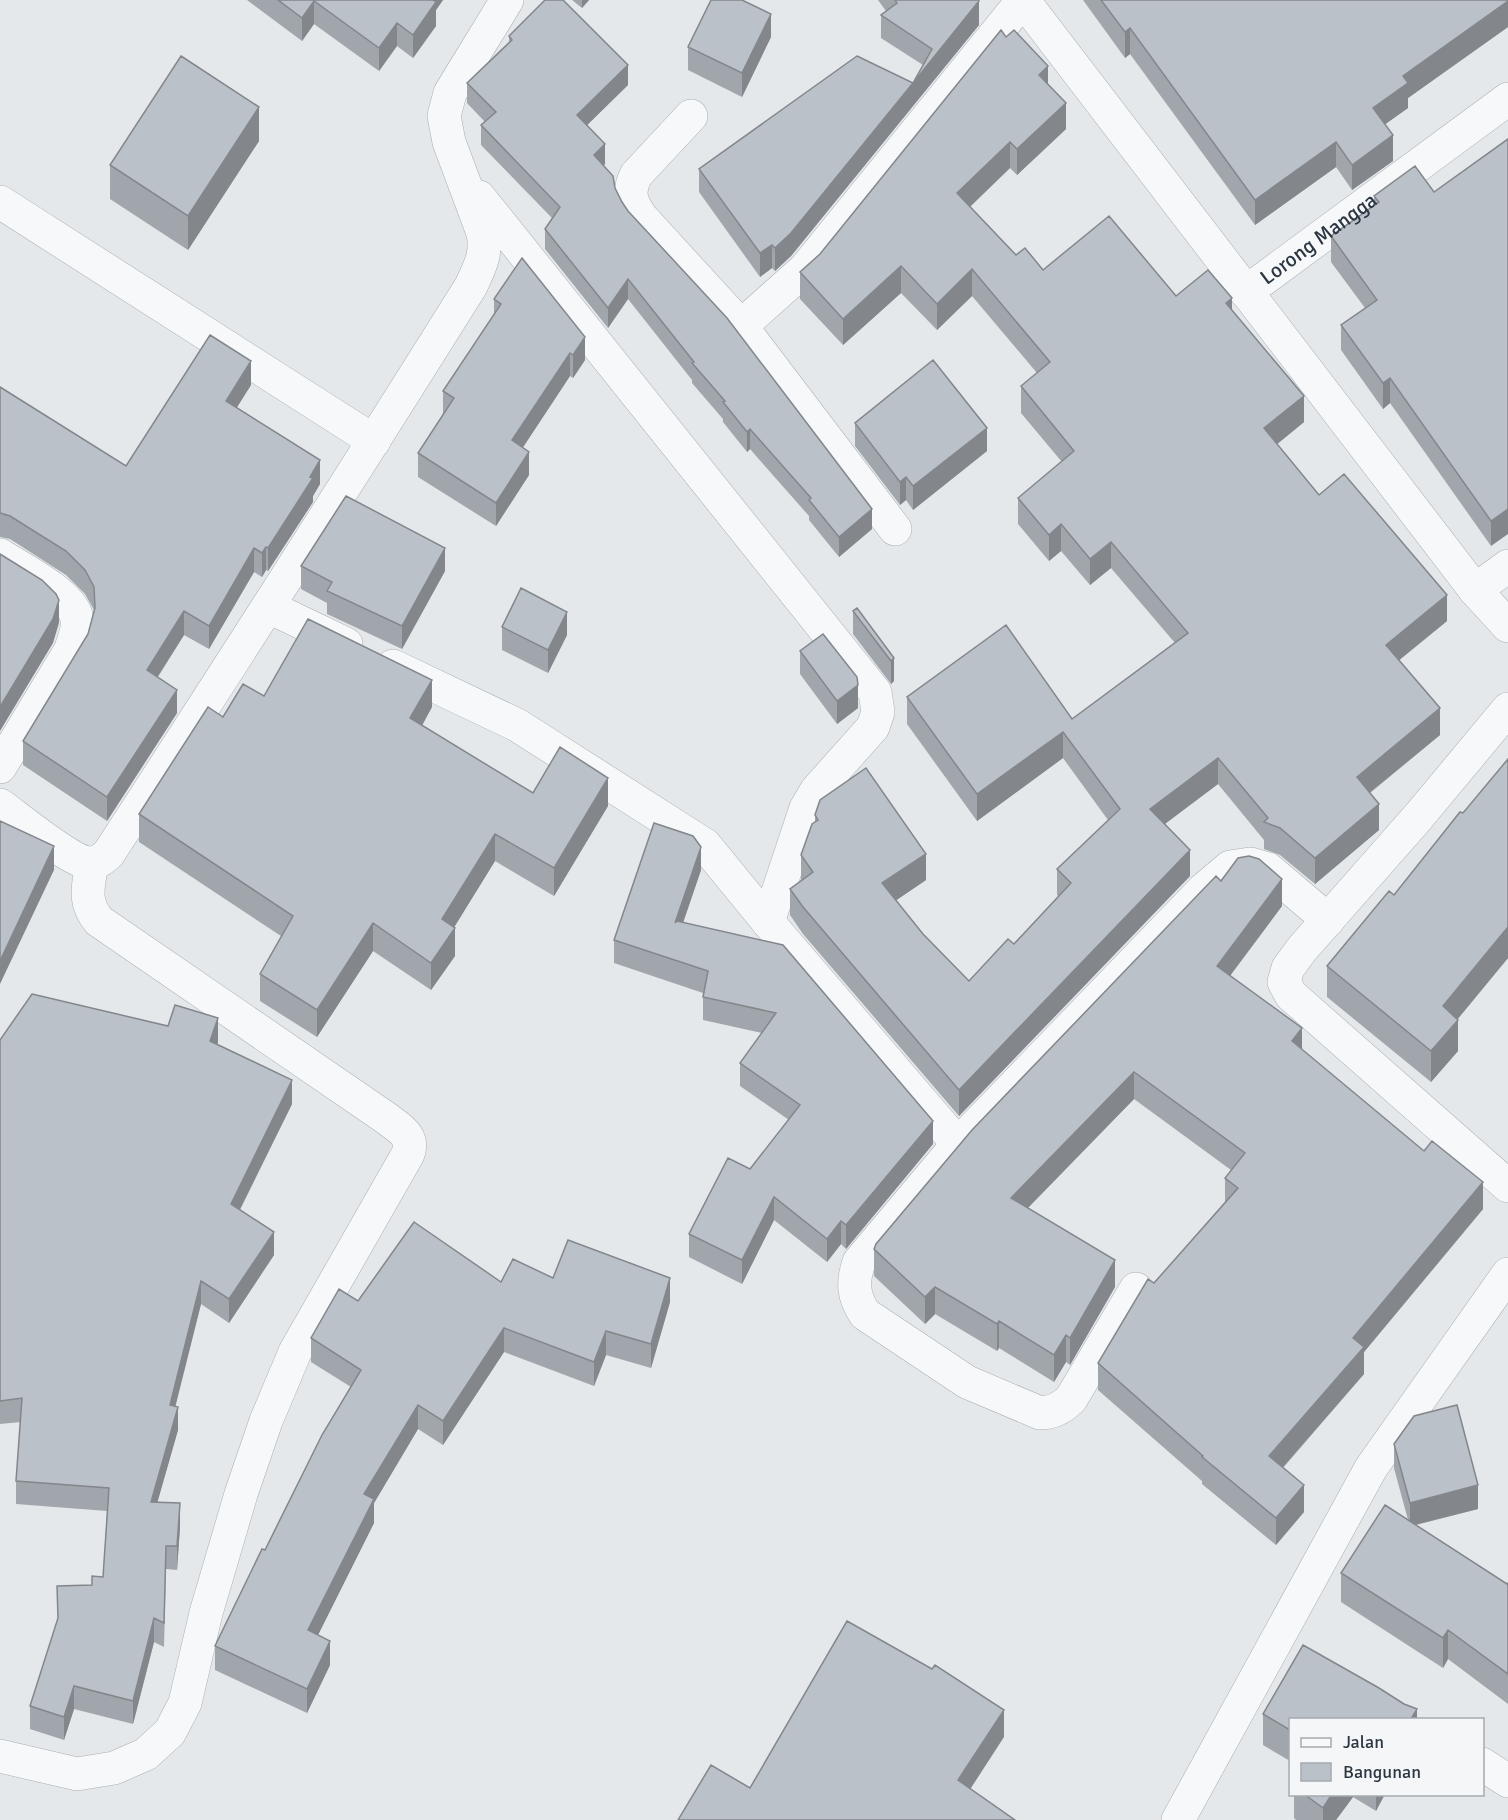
<svg xmlns="http://www.w3.org/2000/svg" width="1508" height="1820" viewBox="0 0 1508 1820" font-family="Signika,sans-serif">
  <rect width="100%" height="100%" fill="#e4e8eb"/>
  <g fill="none" stroke-linecap="round" stroke-linejoin="round">
    <defs>
      <g id="minor">
        <path d="M691,116l-55,59c-9,19 -5,27 6,43l99,108 154,203"/>
        <path d="M479,197l396,495 3,20 -5,15 -57,64 -10,17 -38,114"/>
        <path d="M0,202l374,239"/>
        <path id="s1" d="M1246,292l262,-193"/>
        <path d="M741,326l64,-57 218,-269 452,590 33,36"/>
        <path d="M0,555c21,14 67,36 76,60 4,11 -2,25 -6,36l-70,116"/>
        <path d="M1475,590l33,-24"/>
        <path d="M269,607l77,37"/>
        <path d="M393,666l124,59 188,120 63,77 190,222"/>
        <path d="M1508,709l-89,107 -117,133 -14,19 -4,14 7,13 217,191"/>
        <path d="M0,805c18,13 69,55 88,58 9,1 15,-4 21,-10 122,-188 243,-377 362,-567 9,-20 16,-31 12,-53l-34,-91 -5,-26 6,-23 57,-93"/>
        <path d="M1136,1289l-65,110c-9,9 -18,14 -31,14l-73,-31 -102,-68c-12,-18 -13,-32 -6,-52l99,-118 246,-255 26,-22 20,-3 18,5 60,51"/>
        <path d="M0,1756l77,18 37,-6 32,-14 24,-22 15,-29 21,-90 35,-119 25,-73 29,-69 113,-198c7,-18 -9,-26 -22,-36l-287,-197c-16,-19 -11,-34 -7,-58"/>
        <path d="M1482,1764l26,17"/>
        <path d="M1178,1820l193,-352 137,-194"/>
      </g>
    </defs>
    <use href="#minor" stroke="#a9afb5" stroke-width="34"/>
    <use href="#minor" stroke="#f6f8f9" stroke-width="33"/>
  </g>
  <path fill="#a1a6ac" d="M247,0h196l-7,10v16l-23,32 -16,-12 -18,25 -65,-47 -12,17z
    M572,0h17l-7,8z
    M878,0h100l1,25 -66,81 10,-41 -42,-27v-23l5,-4z
    M1083,0h425v27l-100,71v10l-23,16 8,37 -41,29 -16,-23 -81,58 -125,-171 -5,4z
    M509,36l119,49 -41,40 18,39 -2,2 19,36 6,9 244,318 -33,28 -30,-37v-4l-59,-67 -3,3 -24,-30v-3l-31,-36v-3l-64,-81 -20,29 -63,-79v-20l7,-11 -71,-73v-20l4,-3 -18,-19v-20l42,-40z
    M771,37l-29,60 -54,-27v-23z
    M1006,37l42,48 18,44 -49,46 -7,-7 -40,39 46,48 27,15 133,26 56,14 72,112 -27,22 42,51 128,126 -48,39 41,75 -70,58 9,37 -64,54 -35,-29 -16,-6v-9l-46,-56 -53,40 25,52 -231,240 -156,-182 -13,-19v-26l11,-8v-26l14,-33v-7l111,65 -30,20 27,34 46,47 45,-37 45,-48 -2,-1v-26l51,-49 -45,-62 -86,63 -70,-97v-27l165,22 103,-76 -64,-75 -21,17 -29,-34 -12,10 -31,-37v-26l44,-36 -41,-49v-27l16,-13 -65,-77 -35,34 -36,-37 -58,52 -43,-46v-27l20,-18z
    M913,106l-122,150 -16,15 -3,-3 -12,9 -61,-85v-23z
    M1508,139l-17,407 -101,-143 -7,6 -42,-59v-25l24,-17 -34,-46v-26l43,-31v-9l60,-4z
    M259,141l-71,109 -78,-51v-34z
    M494,299l91,61 -12,18 -3,-2 -47,71 6,28 -33,51 -78,-49v-24l25,-39v-23l51,-75z
    M251,385l-15,23 84,76 -7,12v6l-45,69 -2,-1 -4,7 -8,-5 -45,77 -25,-14 -26,42 19,36 -70,108 -84,-56v-24l65,-107 6,-24 -9,-16 -19,-19 -56,-36 -10,-2v-150l126,79z
    M855,423l132,28 -74,59 -7,-10 -6,5 -45,-59z
    M301,566l144,5 -43,78 -75,-35v-11l-26,-14z
    M853,611l41,47v23l-3,3 -38,-50z
    M502,627l65,8 -19,38 -46,-23z
    M800,651l58,57 -21,16 -37,-50z
    M264,696l168,11 -10,19 111,67 75,13 -54,90 -59,-35 -41,66 1,29 -24,34 -58,-39 -56,86 -57,-36v-27l21,-38 -142,-94v-28l84,-97z
    M701,870l-18,53 250,221 -87,105 -5,-5 -14,18 -53,-42 -32,64 -53,-27v-23l61,-65 39,-49 -49,-34v-23l22,-30 -59,-13v-27l-89,-30v-23z
    M1221,881l61,25 -52,70 72,74 181,159 -119,143v22l-81,94 21,44 -28,33 -74,-61v-3l-104,-91v-27l56,-80 71,-81v-24l6,-8 -97,-71 -106,109 87,79 -45,78 -4,-3 -12,20 -55,-34 -2,3 -62,-37 -10,10 -51,-48v-27z
    M1394,895l114,63 -51,61 1,32 -27,31 -104,-85v-31z
    M0,1040l218,2 -1,2 75,60 -52,106 34,45 -45,68 -28,-19 -26,102 3,24 -21,72 23,25 -3,43 -11,-1 -2,78 -10,-5 -21,82 -59,-15 -10,31 -34,-11v-23l62,-121 11,-8 4,-66 -91,-7v-23l5,-59 -21,2z
    M553,1278l117,24 -19,66 -45,-13 -12,31 -90,-34 -61,93 -25,-16 -44,74v20l-56,112 12,30 -23,48 -92,-43v-24l136,-259 -40,-25v-24l47,-37 143,-19z
    M1394,1444l84,65 -62,16 91,59 1,-1v121l-60,-45 -5,9 -102,-66v-29l67,-53 -14,-52z
    M1263,1714l154,5h-127v42l-27,-16z
    M1294,1794h91l-9,17 -23,-14 -17,23h-40l-2,-2z"/>
  <path fill="#83878c" d="M429,0h14l-7,10v16l-23,32v-23z
    M582,0h7l-7,8z
    M314,1v23l-12,17v-23z
    M979,1v24l-66,81v-23z
    M1508,1v26l-100,71v10l-35,25v-25l30,-32z
    M771,14v23l-29,60v-24z
    M397,23v23l-18,25v-23z
    M1130,28v26l-5,4v-26z
    M628,65v20l-51,50v-20z
    M1048,66v26l-9,-17z
    M913,83v23l-122,150 -16,15v-23z
    M1066,103v26l-49,46v-26z
    M259,107v34l-71,109v-34z
    M1393,135v26l-41,29v-25z
    M1010,142v26l-53,51v-26z
    M1336,142v25l-81,58v-25z
    M605,144v20l-11,11v-20z
    M772,245v23l-12,9v-24z
    M901,266v27l-58,52v-26z
    M972,269v27l-35,34v-26z
    M628,279v20l-20,29v-20z
    M1232,298v27l-6,-22z
    M585,337v23l-12,18v-23z
    M570,353v23l-58,88v-24z
    M251,361v24l-25,40v-24z
    M1390,378v25l-7,6v-26z
    M1304,396v26l-40,33v-27z
    M987,428v23l-74,59v-24z
    M750,429v20l-3,3v-20z
    M529,452v23l-33,51v-23z
    M320,460v24l-7,12v6l-45,69v-23z
    M906,477v23l-6,5v-23z
    M872,509v20l-33,28v-20z
    M1508,509v25l-17,12v-25z
    M1061,524v27l-12,10v-26z
    M1111,542v26l-21,17v-26z
    M266,547v23l-4,7v-24z
    M254,548v24l-45,77v-23z
    M445,548v23l-43,78v-23z
    M1447,595v26l-61,50v-26z
    M59,600v23l-6,20 -53,88v-24z
    M184,611v24l-37,58v-23z
    M567,612v23l-19,38v-23z
    M894,658v23l-3,3v-23z
    M432,680v27l-22,39v-28z
    M858,685v23l-21,16v-23z
    M177,690v23l-70,108v-24z
    M1440,708v27l-83,68v-26z
    M1063,732v26l-86,63v-27z
    M1218,758v26l-68,51v-26z
    M608,778v28l-54,90v-28z
    M1379,804v26l-64,54v-26z
    M495,834v27l-53,86v-28z
    M54,846v24l-54,114v-23z
    M701,847v23l-26,76v-23z
    M1190,850v26l-231,240v-26z
    M926,854v26l-44,30v-27z
    M1282,879v27l-65,87v-27z
    M373,923v28l-56,86v-27z
    M1508,927v31l-65,79v-31z
    M455,928v28l-24,34v-27z
    M218,1018v24l-8,22v-23z
    M1458,1020v31l-27,31v-31z
    M1302,1028v27l-10,-14z
    M1134,1072v27l-123,126v-27z
    M292,1080v24l-61,123v-23z
    M933,1121v23l-87,105v-24z
    M1483,1182v27l-119,143v22l-95,109v-27l84,-118z
    M774,1197v23l-32,64v-24z
    M841,1221v23l-14,18v-23z
    M274,1232v23l-45,68v-24z
    M1115,1260v27l-45,78v-27z
    M670,1278v24l-19,66v-24z
    M201,1281v23l-31,124v-23z
    M935,1287v27l-10,10v-27z
    M999,1321v27l-2,3v-27z
    M504,1328v24l-61,93v-24z
    M606,1331v24l-12,31v-24z
    M1066,1335v27l-12,20v-27z
    M418,1405v24l-44,74v20l-66,132v-25l56,-136z
    M178,1407v23l-27,95v-23z
    M1304,1485v27l-28,33v-27z
    M1478,1485v24l-68,17v-23z
    M180,1503v24l-3,43v-24z
    M154,1618v24l-21,82v-23z
    M1448,1630v29l-5,9v-30z
    M330,1641v24l-23,48v-24z
    M74,1686v23l-10,31v-23z
    M1417,1709v10h-6z
    M1004,1710v27l-46,71v-28z
    M1332,1794h21v3l-17,23h-13v-12z
    M1376,1794h9l-9,17z"/>
  <path fill="#bbc1c8" stroke="#83878c" stroke-width="1.5" d="M278,0h155l3,2 -23,33 -16,-12 -18,25 -65,-47 -12,17z
    M545,0h18l65,65 -51,50 28,29 -11,11 19,21 2,12 7,14 6,9 99,107 145,191 -33,28 -30,-37 2,-2 -61,-69 -3,3 -24,-30 2,-1 -33,-38 2,-1 -66,-83 -20,29 -63,-79 15,-22 -79,-82 15,-13 -29,-29 45,-43 -3,-4z
    M711,0h31l29,14 -29,59 -54,-26z
    M895,0h83l1,1 -66,82 19,-34 -51,-34 16,-12z
    M1101,0h407v1l-105,75 5,7 -35,25 20,27 -41,30 -16,-23 -81,58 -125,-172 -5,4z
    M1001,30l5,7 8,-7 34,36 -9,9 27,28 -49,46 -7,-7 -53,51 59,62 9,-7 18,22 66,-54 67,80 32,-26 24,28 -6,5 78,93 -40,32 55,67 25,-21 103,121 -61,50 54,63 -83,69 22,27 -64,54 -35,-30 -16,-6 4,-4 -50,-60 -68,51 40,41 -231,240 -156,-183 -13,-18 23,-17 -12,-17 11,-31 6,-4 -3,-5 5,-15 46,-32 60,86 -44,29 41,51 46,47 39,-42 6,5 57,-61 -14,-14 63,-60 -57,-77 -86,62 -70,-97 99,-72 66,94 116,-86 -77,-91 -21,17 -29,-35 -12,11 -31,-37 56,-47 -53,-65 29,-24 -78,-93 -35,35 -36,-38 -58,53 -43,-47 20,-18z
    M181,56l78,51 -71,109 -78,-51z
    M857,56l56,27 -122,150 -16,15 -3,-3 -12,8 -61,-84z
    M1508,139v370l-17,12 -101,-143 -7,5 -42,-58 36,-25 -46,-64 48,-34 -5,-6 41,-30 19,26z
    M522,258l63,79 -12,18 -3,-2 -58,87 17,12 -33,51 -78,-50 36,-55 -11,-7 58,-87 -7,-5z
    M210,335l41,26 -25,40 94,59 -10,17 3,1 -45,70 -2,-1 -4,6 -8,-5 -45,78 -25,-15 -37,59 30,20 -70,107 -84,-56 65,-107 7,-26 -1,-21 -9,-17 -19,-19 -56,-35 -10,-3v-126l126,79z
    M933,360l54,68 -74,58 -7,-9 -6,5 -45,-59z
    M346,496l99,52 -43,78 -75,-35 5,-9 -31,-16z
    M0,554l42,26 14,14 3,6 -6,19 -53,88z
    M521,588l46,24 -19,38 -46,-23z
    M857,608l37,50 -3,3 -38,-50z
    M308,619l124,61 -22,38 123,75 27,-46 48,31 -54,90 -59,-34 -53,85 13,9 -24,35 -58,-40 -56,87 -57,-36 33,-58 -154,-102 69,-107 15,10 20,-33 21,12z
    M823,634l34,43 1,8 -21,16 -37,-50z
    M1508,759v168l-65,79 15,14 -27,31 -104,-85 62,-75 5,4 66,-83 3,1z
    M0,821l54,25 -54,115z
    M654,823l39,13 8,11 -26,76 2,-2 106,24 150,176 -87,104 -5,-4 -14,18 -53,-42 -32,63 -53,-26 39,-76 22,11 50,-64 -60,-42 36,-50 -73,-16 5,-26 -94,-31z
    M1249,856l10,3 23,20 -65,87 85,62 -10,13 132,110 8,-10 51,41 -130,156 11,9 -95,109 35,29 -28,33 -74,-61 1,-1 -105,-93 50,-84 6,4 84,-95 -13,-10 20,-25 -111,-81 -123,126 104,62 -45,78 -4,-3 -12,20 -55,-34 -2,3 -62,-37 -10,10 -51,-48 2,-5 96,-114 244,-254 5,5 17,-23z
    M32,994l136,32 7,-21 43,13 -8,23 82,39 -61,124 43,28 -45,67 -28,-18 -31,124 8,2 -27,95 29,1 -3,43h-11l-2,77 -10,-5 -21,83 -59,-15 -10,31 -34,-11 28,-88 -1,-32 35,-1v-9l11,1 6,-89 -93,-7 6,-83 -22,3v-361z
    M414,1222l87,60 12,-23 40,19 15,-38 102,38 -19,66 -45,-13 -12,31 -90,-34 -61,93 -25,-16 -54,89 10,5 -66,131 22,11 -23,48 -92,-43 47,-97 3,1 57,-115 39,-65 -50,-32 28,-49 19,12z
    M1457,1405l21,80 -68,18 -16,-59 20,-28z
    M1385,1505l122,79 1,-1v91l-60,-44 -5,8 -102,-65z
    M847,1621l85,48 3,-4 69,45 -46,70 57,40h-337l33,-55 39,23z
    M1303,1645l76,43 25,16 13,5 -6,10h-121v11l-27,-16z
    M1304,1794h28l-9,14z"/>
  <g text-anchor="middle" stroke-width="6" stroke-linejoin="round" paint-order="stroke">
    <g font-size="21" fill="#2c3743" stroke="#f4f6f8">
      <text dy="7" stroke="none"><textPath href="#s1" startOffset="90">Lorong Mangga</textPath></text>
    </g>
  </g>
  <rect x="1289" y="1718" width="195" height="78" fill="#f4f6f8" stroke="#a4aab0" stroke-width="1.5"/>
  <rect x="1301" y="1738" width="30" height="9" fill="#f6f8f9" stroke="#a4aab0" stroke-width="1.5"/>
  <text x="1343" y="1748" font-size="18" fill="#2c3743">Jalan</text>
  <rect x="1301" y="1763" width="30" height="18" fill="#bbc1c8" stroke="#a4aab0" stroke-width="1.5"/>
  <text x="1343" y="1778" font-size="18" fill="#2c3743">Bangunan</text>
</svg>
